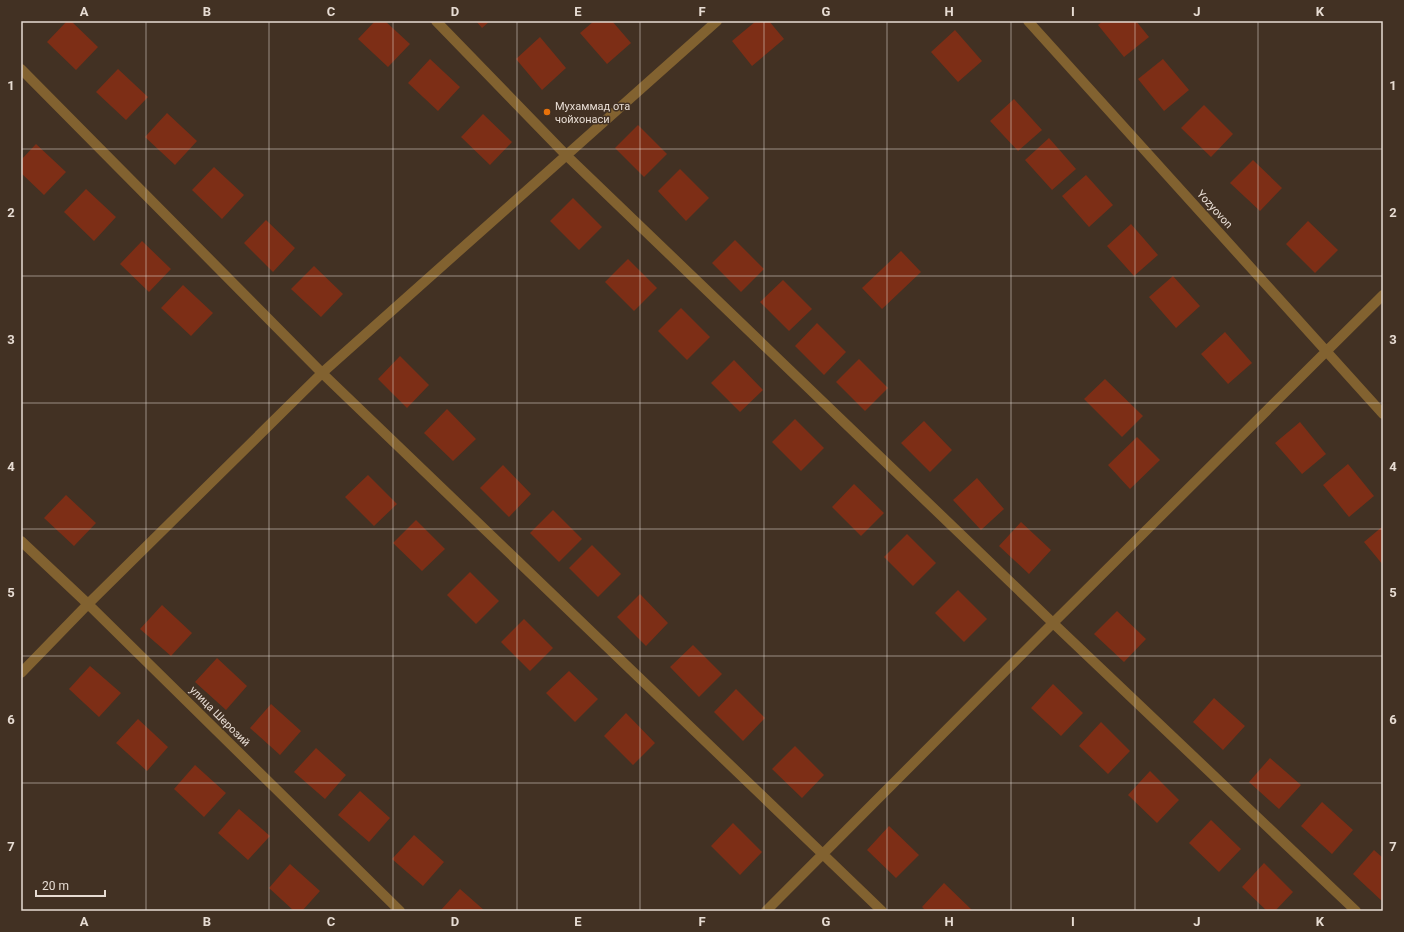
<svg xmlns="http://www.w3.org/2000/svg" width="1404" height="932" viewBox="0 0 1404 932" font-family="Roboto,sans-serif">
  <rect width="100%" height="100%" fill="#423123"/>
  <path fill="#7d2e16" d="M67,21h4l27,26 -22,23 -29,-28z
    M375,21h10l25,23 -22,23 -30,-28z
    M476,21h14l-8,7z
    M594,21h18l19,22 -24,21 -27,-31z
    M756,21h13l15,18 -32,27 -20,-25z
    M1103,21h33l13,16 -25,20 -26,-32z
    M955,30l27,31 -24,21 -27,-30z
    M540,37l26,31 -24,22 -26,-31z
    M430,59l30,28 -22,24 -30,-28z
    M1163,59l26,31 -25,21 -26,-32z
    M118,69l30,28 -22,23 -30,-28z
    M1014,99l28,31 -24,21 -28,-30z
    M1204,105l29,29 -22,23 -30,-29z
    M167,113l30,28 -22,24 -30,-28z
    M483,114l29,28 -22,23 -29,-28z
    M638,125l29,29 -23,23 -29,-29z
    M1049,138l27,31 -24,21 -27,-30z
    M36,144l30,28 -22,23 -23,-22v-13z
    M1253,160l29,28 -22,23 -30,-28z
    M214,167l30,28 -22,24 -30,-29z
    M680,169l29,29 -23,23 -28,-30z
    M1086,175l27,30 -24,22 -27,-31z
    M86,189l30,28 -22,24 -30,-29z
    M573,198l29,29 -23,23 -29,-29z
    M266,220l29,28 -22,24 -29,-29z
    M1308,221l30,29 -23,23 -29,-29z
    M1131,224l27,31 -24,21 -27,-30z
    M735,240l29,29 -23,23 -29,-29z
    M142,241l29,28 -22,23 -29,-28z
    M901,251l20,21 -39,37 -20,-21z
    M628,259l29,29 -23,23 -29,-29z
    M314,266l29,28 -22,23 -30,-28z
    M1173,276l27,30 -24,22 -27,-31z
    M783,280l29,29 -23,22 -29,-29z
    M183,285l30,28 -22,23 -30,-28z
    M681,308l29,29 -23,23 -29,-29z
    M817,323l29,29 -22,23 -29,-29z
    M1225,332l27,31 -24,21 -27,-30z
    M400,356l29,29 -22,23 -29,-29z
    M859,359l29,29 -23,23 -29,-29z
    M734,360l29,30 -23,22 -29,-29z
    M1105,379l38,37 -21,21 -38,-38z
    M447,409l29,30 -23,22 -29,-28z
    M795,419l29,29 -23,23 -29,-29z
    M924,421l28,29 -22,22 -29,-29z
    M1300,422l26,32 -24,20 -27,-31z
    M1137,437l23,23 -30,29 -22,-24z
    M1348,464l26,32 -25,21 -26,-32z
    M503,465l28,29 -22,23 -29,-29z
    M368,475l29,29 -23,22 -29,-29z
    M977,478l27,31 -23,21 -28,-30z
    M854,484l30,29 -23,23 -29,-29z
    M66,495l30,28 -22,23 -30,-28z
    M553,510l29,29 -23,23 -29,-29z
    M416,520l29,29 -23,22 -29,-28z
    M1021,522l30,28 -22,24 -30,-28z
    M1383,526v39l-19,-23z
    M907,534l29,29 -23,23 -29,-29z
    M592,545l29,29 -23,23 -29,-29z
    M470,572l29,29 -23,23 -29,-29z
    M958,590l29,29 -23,23 -29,-29z
    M640,594l28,29 -22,23 -29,-29z
    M162,605l30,28 -21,23 -31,-27z
    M1117,611l29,28 -22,23 -30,-28z
    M524,619l29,29 -23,23 -29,-29z
    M693,645l29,29 -23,23 -29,-30z
    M217,658l30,28 -21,24 -31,-28z
    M90,666l31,27 -22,24 -30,-28z
    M569,671l29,28 -23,23 -29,-29z
    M1053,684l30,29 -22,23 -30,-28z
    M736,689l29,29 -22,23 -29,-29z
    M1214,698l31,28 -22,24 -30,-28z
    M271,704l30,27 -21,24 -30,-27z
    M626,713l29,30 -22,22 -29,-29z
    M138,719l30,28 -21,24 -31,-28z
    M1101,722l29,29 -22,23 -29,-28z
    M795,746l29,29 -22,23 -30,-29z
    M316,748l30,27 -21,24 -31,-27z
    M1270,758l31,27 -22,24 -30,-27z
    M195,765l31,28 -22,24 -30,-28z
    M1150,771l29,29 -22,23 -29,-28z
    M360,791l30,27 -21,24 -31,-27z
    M1322,802l31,28 -21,24 -31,-28z
    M239,809l31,27 -22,24 -30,-27z
    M1211,820l30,29 -22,23 -30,-29z
    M733,823l29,29 -22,23 -29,-29z
    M889,826l30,29 -23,23 -29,-28z
    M414,835l30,27 -21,24 -31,-27z
    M1374,850l9,8v44l-30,-28z
    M1264,863l29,29 -18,19h-8l-25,-24z
    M290,864l30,27 -18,20h-8l-25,-23z
    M944,883l29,28h-47l-4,-4z
    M460,889l25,22h-45z"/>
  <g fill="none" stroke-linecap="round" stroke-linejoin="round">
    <path stroke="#826230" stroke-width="10" d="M436,21l130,134 487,468 303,288
      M1028,21l355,393
      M21,69l301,304 560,538
      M21,541l67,63 312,307
      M21,673l67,-69 234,-231 395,-352
      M766,911l287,-288 330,-328"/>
  </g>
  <path fill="none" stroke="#e7dcd3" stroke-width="1" stroke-opacity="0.55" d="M146,21v890M269,21v890M393,21v890M517,21v890M640,21v890M764,21v890M887,21v890M1011,21v890M1135,21v890M1258,21v890M21,149h1362M21,276h1362M21,403h1362M21,529h1362M21,656h1362M21,783h1362"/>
  <circle fill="#e8710a" stroke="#423123" stroke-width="1.5" cx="547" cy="112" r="4"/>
  <g text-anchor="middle" stroke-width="3" stroke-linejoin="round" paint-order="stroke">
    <g font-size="11" fill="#e7dcd3" stroke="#423123" text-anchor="start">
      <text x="555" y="110">Мухаммад ота<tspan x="555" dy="13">чойхонаси</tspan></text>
    </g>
    <g font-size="11" fill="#e7dcd3" stroke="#423123">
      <text transform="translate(1215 209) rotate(48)" y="4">Yozyovon</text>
      <text transform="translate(220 716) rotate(45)" y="4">улица Шерозий</text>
    </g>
  </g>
  <rect width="1404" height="932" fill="none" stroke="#423123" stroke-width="44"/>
  <path d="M36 890v6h69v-6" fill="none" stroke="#e7dcd3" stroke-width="2"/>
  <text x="42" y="890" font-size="12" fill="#e7dcd3" stroke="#423123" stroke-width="3" paint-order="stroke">20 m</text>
  <rect x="22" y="22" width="1360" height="888" fill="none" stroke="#e7dcd3" stroke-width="1.5"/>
  <g font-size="13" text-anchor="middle" font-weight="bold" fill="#e7dcd3">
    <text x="84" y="16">A</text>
    <text x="207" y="16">B</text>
    <text x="331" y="16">C</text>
    <text x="455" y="16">D</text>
    <text x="578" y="16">E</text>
    <text x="702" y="16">F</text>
    <text x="826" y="16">G</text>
    <text x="949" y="16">H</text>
    <text x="1073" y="16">I</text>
    <text x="1197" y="16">J</text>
    <text x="1320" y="16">K</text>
    <text x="11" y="90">1</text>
    <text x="1393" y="90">1</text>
    <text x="11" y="217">2</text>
    <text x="1393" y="217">2</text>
    <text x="11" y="344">3</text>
    <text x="1393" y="344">3</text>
    <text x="11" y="471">4</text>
    <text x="1393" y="471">4</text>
    <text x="11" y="597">5</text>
    <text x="1393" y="597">5</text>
    <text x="11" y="724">6</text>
    <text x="1393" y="724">6</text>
    <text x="11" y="851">7</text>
    <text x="1393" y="851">7</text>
    <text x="84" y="926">A</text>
    <text x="207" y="926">B</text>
    <text x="331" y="926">C</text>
    <text x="455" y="926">D</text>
    <text x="578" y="926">E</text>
    <text x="702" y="926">F</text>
    <text x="826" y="926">G</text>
    <text x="949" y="926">H</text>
    <text x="1073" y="926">I</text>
    <text x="1197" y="926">J</text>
    <text x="1320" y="926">K</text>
  </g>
</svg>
